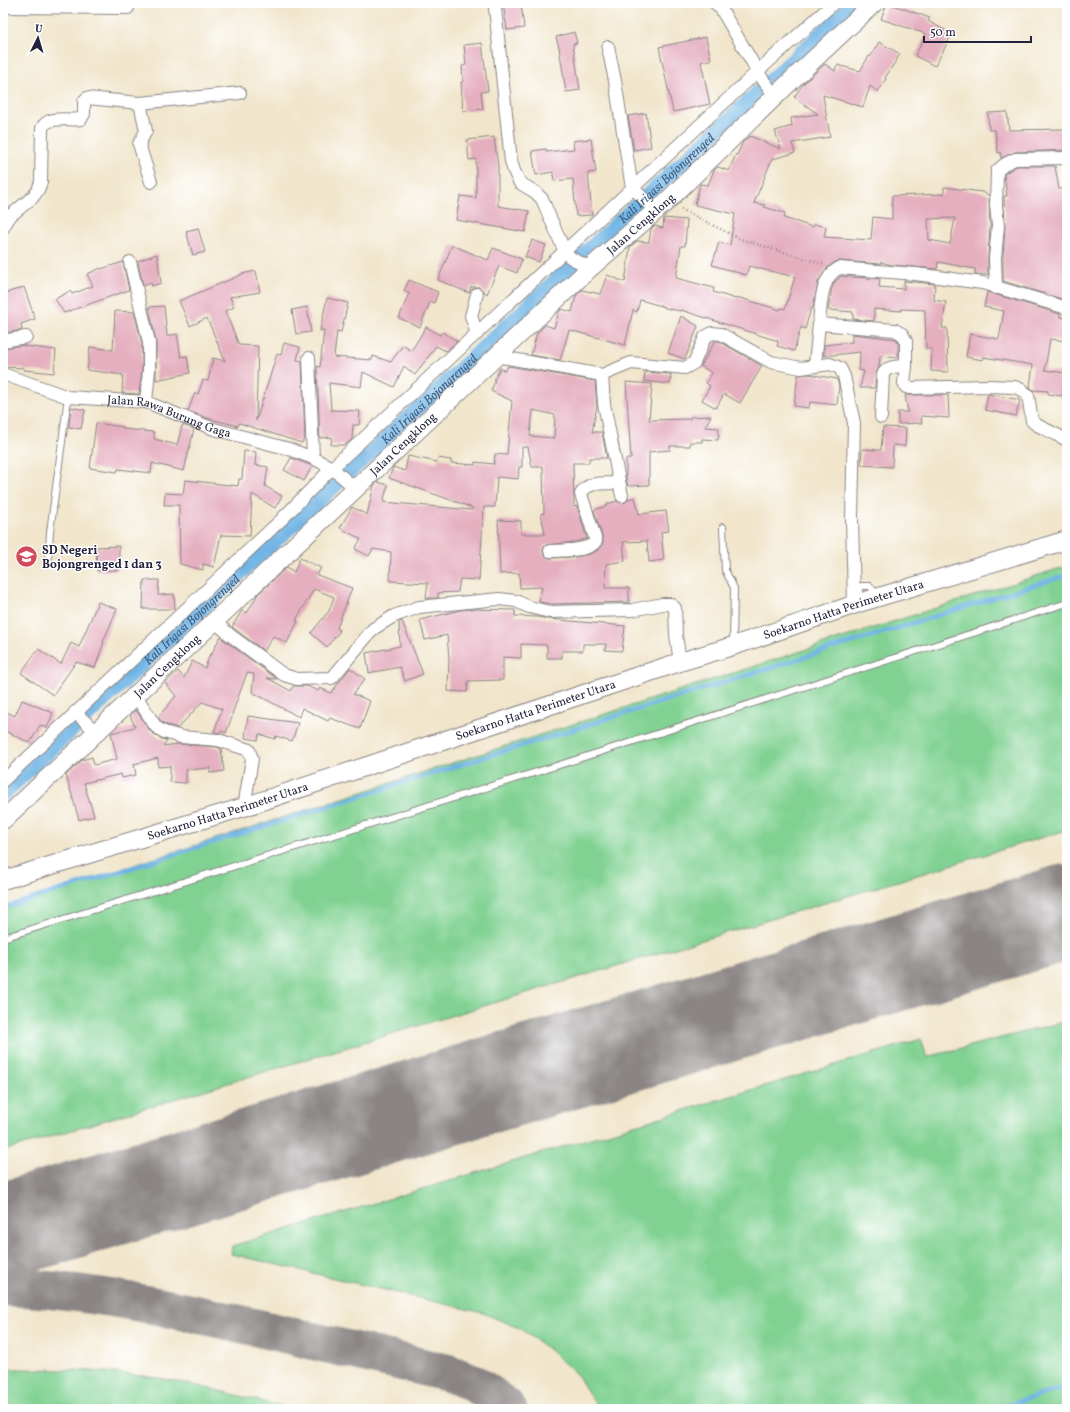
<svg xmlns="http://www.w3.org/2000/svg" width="1070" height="1412" viewBox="0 0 1070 1412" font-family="Vollkorn,serif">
  <rect width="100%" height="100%" fill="#fff"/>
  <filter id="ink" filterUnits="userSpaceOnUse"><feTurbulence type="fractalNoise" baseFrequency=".025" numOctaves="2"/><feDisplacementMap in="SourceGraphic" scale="8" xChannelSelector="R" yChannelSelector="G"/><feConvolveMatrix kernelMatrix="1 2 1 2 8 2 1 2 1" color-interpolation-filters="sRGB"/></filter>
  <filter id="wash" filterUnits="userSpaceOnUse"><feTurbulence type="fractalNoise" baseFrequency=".012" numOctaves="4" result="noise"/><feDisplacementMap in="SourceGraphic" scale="16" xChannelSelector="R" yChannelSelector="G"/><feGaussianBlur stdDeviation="0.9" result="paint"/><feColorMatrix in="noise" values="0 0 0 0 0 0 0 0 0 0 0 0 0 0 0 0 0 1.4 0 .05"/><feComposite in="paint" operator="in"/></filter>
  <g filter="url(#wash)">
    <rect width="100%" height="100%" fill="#f1e6cc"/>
    <path fill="#80d192" stroke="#517a66" d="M1067,566v264l-1064,321v-244z
      M1067,1021v388h-469l-20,-33 -28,-26 -31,-22 -36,-15 -252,-59 1,-8 689,-207 6,18z
      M3,1369c52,0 104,1 155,9 46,8 90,20 134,31h-289z"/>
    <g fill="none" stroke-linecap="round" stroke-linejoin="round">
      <path stroke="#6eb4e4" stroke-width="4.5" d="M3,908l1064,-333
        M994,1409l73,-22"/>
      <path stroke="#6eb4e4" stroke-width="15" id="s1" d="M3,794l851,-791"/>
      <path stroke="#8a8484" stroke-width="38" d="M3,1287c85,3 168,21 251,40 65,16 130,31 194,46l24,9 19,13 17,14"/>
      <path stroke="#8a8484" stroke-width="96" d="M3,1231l1064,-319"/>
    </g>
    <g id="blocks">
      <path fill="#e5afc0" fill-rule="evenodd" d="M503,3h18l3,25 -17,2z
        M887,3l43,15 -2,3 24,13 -17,32 -20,-10 11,-22 -45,-15z
        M574,32l3,11 -4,1 7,46 -14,2 -7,-45 -3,-10z
        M706,37l5,23 -10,2 9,42 -37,8 -14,-65z
        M879,42l21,12 -15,24 1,1 -8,13 -8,-6 -7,21 -40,-12 7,42 -38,6 3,10 -23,6 -18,44 11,2 -1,2 21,6 -1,5 29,9 1,-3 12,3 -2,10 47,3 2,-23 19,2v-23l52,-2v-7l38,5 7,3 1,31 -2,31v18l-13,-1v-5l-37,-7 -1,7 -45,-4 -11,-3v2l-41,-3 -5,1 -8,6 -9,14 -5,26h-2l-6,21 -4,-2 -7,24 -17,-5 1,-5 -97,-31 -1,1 -15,-3v-1l-25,-7 -3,12 -4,-2 -8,35 -56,-15 -9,30 -29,-5 6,-22 8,-8 9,3 5,-16 3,-3 10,3 4,-16 6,-6 18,4 7,-19 18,7 5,-35 7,-6 12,1 2,-13 3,-3 9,2 1,-10 23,2 -2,26h-4l-5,32 38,10 -1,4 23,7 1,-2 43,13 1,-2 4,1 10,-32 -46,-11 -3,9 -34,-10 7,-23 11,3 5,-31 -40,-9 5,-21 8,1 6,-15 4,-3 11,4 7,-17 1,1 6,-13 7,-6 31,13 -6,-18 17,-5 -1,-8 27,-4 -24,-17 10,-14 21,-19 10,7 2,-6 23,6 9,-15 1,1zM955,218l-5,26 -21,-4 -1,-21z
        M482,43l6,48 -7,1 2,17 -20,2 -2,-29h2l-1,-16 4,-1 -2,-20z
        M1007,112l2,18 58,-1v21l-52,2 -14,6 -1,-6 -2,1 -3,-23h-6l-1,-17z
        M646,113l5,34 -17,3 -6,-34z
        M494,137l4,29v40l31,5 -4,21 -69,-12 4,-24 16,2v-39l-7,1 -2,-20z
        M591,139l5,33 -8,1 4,42 -16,1 -3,-37 -19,2 -1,-9 -17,3 -4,-24 14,-2v3l28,-3 -1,-8z
        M1017,166h38l4,23h8v104l-2,7 -62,-19v-23l2,-31 -1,-31h3l-3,-22z
        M198,228l7,24 -12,3 -7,-24z
        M532,240l14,5 -7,17 -14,-5z
        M452,245l36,15 5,-12 29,11 -5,14 -18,-7 -12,28 -8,-7h-8l-2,6 -31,-13z
        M157,254l4,29 -9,3 -1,-3 -8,3 -5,-25z
        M123,262l6,28 -65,23 -9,-14 15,-8 2,3 21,-8 -6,-12 14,-6v1z
        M256,271l4,21 -30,5 4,10 -9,4 14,34 19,1 -2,75 21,-67 4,1 3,-12 16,4 -3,13 5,1 3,77 -3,5 -63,-20 -1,3 -31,-8 -19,-7 7,-18 3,1 5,-14 5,1 5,-23 12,3 -18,-43 -17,8 -11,-25 62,-26v-1z
        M841,276l39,3 -1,8 25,2v-8l31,3 -1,16 12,2 -4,26h5l1,44 -17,-1 1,-22h-6l-1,-39 -24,-1v2l-27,-2v12l-21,-2v-7l-25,-2 4,-22 3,-6z
        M409,280l29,12 -4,11 -4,-1 -10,25 -21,-9 10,-25 -5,-2z
        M24,287l11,32 -14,5 1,6 -19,3v-39z
        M987,292l73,22v3l7,1v23l-17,-2 -5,31 20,3 -3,23 -14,-2v-3l-15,-1 -3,-3 3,-22 -50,-8v3l-17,-3 4,-23 29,5 5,-28 -20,-4z
        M327,298l21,5 -7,29 -4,-1 -3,26 38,3 1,-4 18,6 12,-17 8,6 15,-24 14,8 2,-3 15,9 -11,10 -10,-5 -21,29 -11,-9 -10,21 -31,-15 -2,15 -32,-4 2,27 29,1 -1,14h-6l-1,14 -7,6h-14l1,-8 -12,1 -3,-72 3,1 4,-37 -4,1z
        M164,306l3,30 10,-2 4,23 6,-1 3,17 -34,7v-38l-7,-35z
        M307,307l4,25 -15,2 -4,-24z
        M115,311l19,1 8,31v27l-3,24 -17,-1 1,-18 -36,-5 3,-23 23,3z
        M681,316l17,10 -13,33 -17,-6z
        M852,334l44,5 2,4v15l-18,-2 -1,11 -3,7 -1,14h-15l4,-17 -5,-1 1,-18 -36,4v-11l28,-3z
        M715,341h4l43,25 -22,37 -16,-9 -8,14 -14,-8 8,-14 -4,-3 6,-10 -11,-7z
        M24,345v1l32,4 -2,23 -30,-3v-2l-21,-1v-19z
        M508,366l87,15 2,25 -5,26h10l5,26h-18v5h-16l1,44 3,-1 10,33 -13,3 -28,3 -2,2 -1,4 1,4 6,3 26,-1 14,-3 8,-4 5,-7v-4l-9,-29 13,-4v-2l10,-3 7,2 5,-4 6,-2 4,17 27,-3 3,20 -8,1 3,28 -15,2 -2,-21 -24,1 2,19 -19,3 -1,24h24v14l-78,2 -12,-2 3,-15 -22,1 -1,-15 -19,1 -2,-54 23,1v13h24l-4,-20 3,-1 -1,-46h-11l-4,-20h-6v20h-3l-1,12 -21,-2 -2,30h-11l-5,73 -19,-1 -2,13 -20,1v5h-12l2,-15 -38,-2 1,-29 -18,-3 -4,7 -14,-7 6,-10 -21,-11 12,-21 15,8 7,-30 4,-3 10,3 -5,17 89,8 1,-2 -84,-30 4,-11 12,4 3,-15 29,6 1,-4 13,2v3l24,2v-3l19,2 1,-10 12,1 5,-54 -21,-10 4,-10 -1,-1 6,-12 5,3zM533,410l22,5 -1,23 -24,-2z
        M645,372l26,2 -1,10 -26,-3z
        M809,374l28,5 2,7 -2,19 -27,-3 -1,6 -15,-2 4,-31z
        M626,382l26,2 -3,36 41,-1v-2l21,-1 -6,11 14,1 -1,12 -16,-1v3h-12v4h-20v4l-21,2v33l-21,1 -2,-8v-19h5z
        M988,394l32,6 -4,16 -31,-6z
        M905,395h43l1,23 -28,-2 1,7 -24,1v-12h10z
        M71,407l14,3 -4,19 -12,-2z
        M96,423l27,4v2l31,3v7l23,6 5,-19 1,-1 11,4 -10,42 -32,-8 -1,10 -33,-4 -1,3 -27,-4z
        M883,427l23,1 -1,18 -12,-1 -1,22 -31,-2 1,-16 19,1z
        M244,451l12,1 -1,13 13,2 -3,19 17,10 -7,12 -23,-14 -2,42 -29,-1 -7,32 -11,-3v6l-23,-6 -1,-59h-15l1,-12 18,1 2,-14 53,6 1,-7h3z
        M291,458l21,8 -8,15 -20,-11z
        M119,546v24l-22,1 -1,-24z
        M300,558l21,10 -4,7 35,13 -15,40 3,3 -13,16 -16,-14 18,-22 5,-14 -20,-8 -18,31 2,1 -11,22 -14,-7 -9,15 -32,-24 10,-17 5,3 11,-19 29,-27 7,5z
        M144,580h15l-1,15 16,-1 1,15h-32z
        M98,602l19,7 -14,33h1l-9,26 -19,-6 -23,33 -32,-22 17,-24 23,15 10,-21 8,4z
        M473,609l42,1v6l22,1 11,2 77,7 -3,25 -17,-1 1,-6h-23v7h-21v7h-15v-13l-26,-1v14l-18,-1v23l-35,1 -1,11 -19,-1 1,-33 -2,-23 -22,5 -5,-20 40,-10z
        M402,621l21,53 -18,7 -5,-14 -31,6 -3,-20 34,-7 -1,-24z
        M220,637l57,42 -10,-1 24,13 2,-5h14l11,5 2,-3 11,5 19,-25 15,11 -12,15 17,7 -10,28 -30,-11 -2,3 -26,-13 -3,9 -47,-25 2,-18 -7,-1 -15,41h1l-7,19 -5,-2 -1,2 -6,-1 8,-23 -20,-7 -24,26 -11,-3 -6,-3 -3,-5 18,-21 -11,-13 13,-12 6,7 8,-17 13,7 5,-14 1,1z
        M22,700l31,13 -6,15 -7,-3 -10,18 -27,-13v-11l4,-7 8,4z
        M136,710l14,21 10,7 7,3 -4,5 16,-2 38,3 4,2 3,22 -14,2v-5l-24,2v13l-16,-1v-16l-12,1v-9l-24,6 2,11 -14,3 -1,-4 -37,9 10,33 -15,4 -13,-45 16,-15 10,-3 2,8 23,-6 -6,-26 24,-6 -5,-12z
        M248,716l50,7 -6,18 -16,-5 -1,3 -16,-5 -1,6 -13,-2z"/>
    </g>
  </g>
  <g filter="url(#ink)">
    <use href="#blocks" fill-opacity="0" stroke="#8a8484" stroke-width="1"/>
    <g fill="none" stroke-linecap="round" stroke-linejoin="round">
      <defs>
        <path id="lane" d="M723,527l2,43 9,18 -1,57
          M48,563l2,-31 18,-135
          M859,595v-7l2,-2h9l3,4v7
          M3,938l553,-172 511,-163"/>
        <g id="street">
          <path d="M715,3l6,6 40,68 14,19"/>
          <path d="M3,7l125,1"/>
          <path d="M495,8l16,153 3,10 6,12 15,9 7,7 23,53 6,6 19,10"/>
          <path d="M608,47l7,34 16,101 2,6 23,23"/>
          <path d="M140,103l6,28 -7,13 12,38"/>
          <path d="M3,228l7,-12 23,-19 5,-7 3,-8 1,-54c6,-13 26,-7 39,-9l3,-5v-13l3,-3 53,5 100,-10"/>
          <path d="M130,262l19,80v28l-3,32"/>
          <path d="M996,288l-1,-30 3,-32 -2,-21 1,-34 8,-7 10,-5 52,-1"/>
          <path d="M477,294l-6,22 6,18"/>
          <path d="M1067,308l-85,-25 -66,-9 -77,-6c-19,10 -18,37 -20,56l76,6 7,4 4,7v25l-2,17 2,4 4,1 77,-2 28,1 7,3 6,5 4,26 5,4 30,15"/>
          <path d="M3,341l23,-4"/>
          <path d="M496,356l106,19 29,-12 54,5 9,-5 11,-26 7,-4 9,1 50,28 30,6 29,-4 10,4 4,8 10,47 -2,94 2,87"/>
          <path d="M309,358l4,100"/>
          <path d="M815,365l4,-41"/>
          <path id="s2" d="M3,374l65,23 78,5 68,27 75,20 24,9 19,10 23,20"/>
          <path d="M602,375l2,29 18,92"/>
          <path d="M881,417l2,-42c3,-10 15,-8 23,-9"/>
          <path d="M550,551c13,-1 39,1 46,-10l-15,-47c6,-14 26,-10 38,-11"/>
          <path d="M214,621l16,14 54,40 13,4 35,-1 41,-49 21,-13 25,-9 80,-8 17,2 13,6 21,5 82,-2 31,-6h7l5,4 1,27 4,27"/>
          <path d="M136,696l20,31 8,5 17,5 37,3 31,10 3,9 -8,48"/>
          <path d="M75,712l21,20"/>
          <path d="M3,781l278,-261 51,-52 426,-397 76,-68"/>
        </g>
        <g id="secondary">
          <path id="s3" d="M3,820l587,-552 76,-66 129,-125 79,-74"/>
          <path id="s4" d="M3,880l241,-73 436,-145 53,-16 126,-43 208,-63"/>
        </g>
      </defs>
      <use href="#lane" stroke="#8a8484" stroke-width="8"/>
      <use href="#street" stroke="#8a8484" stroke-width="14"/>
      <use href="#secondary" stroke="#8a8484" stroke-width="20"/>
      <path stroke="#8a8484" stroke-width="2.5" stroke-dasharray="1 3" stroke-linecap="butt" d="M681,209l59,30 83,25"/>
      <use href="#lane" stroke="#fff" stroke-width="6"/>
      <use href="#street" stroke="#fff" stroke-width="12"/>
      <use href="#secondary" stroke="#fff" stroke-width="18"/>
    </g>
  </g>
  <defs>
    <symbol id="school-disc" viewBox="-11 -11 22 22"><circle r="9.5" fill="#d1495b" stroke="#fff"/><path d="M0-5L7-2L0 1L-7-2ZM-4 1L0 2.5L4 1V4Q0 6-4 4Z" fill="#fff"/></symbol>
  </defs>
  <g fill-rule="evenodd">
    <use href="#school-disc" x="14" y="544" width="25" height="25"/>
  </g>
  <g text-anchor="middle" stroke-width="3" stroke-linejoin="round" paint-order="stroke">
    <g font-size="12" fill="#22223b" stroke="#fff">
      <text dy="4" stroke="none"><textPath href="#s3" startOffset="873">Jalan Cengklong</textPath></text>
      <text dy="4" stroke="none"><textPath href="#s2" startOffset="173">Jalan Rawa Burung Gaga</textPath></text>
      <text dy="4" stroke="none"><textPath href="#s3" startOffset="549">Jalan Cengklong</textPath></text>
      <text dy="4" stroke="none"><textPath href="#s4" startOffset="883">Soekarno Hatta Perimeter Utara</textPath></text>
      <text dy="4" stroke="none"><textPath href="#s3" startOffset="225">Jalan Cengklong</textPath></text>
      <text dy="4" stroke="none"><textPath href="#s4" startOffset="559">Soekarno Hatta Perimeter Utara</textPath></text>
      <text dy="4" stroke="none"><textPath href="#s4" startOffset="235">Soekarno Hatta Perimeter Utara</textPath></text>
    </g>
    <g font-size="12" font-weight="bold" fill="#22223b" stroke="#fff" text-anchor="start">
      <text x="42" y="554">SD Negeri<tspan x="42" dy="14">Bojongrenged 1 dan 3</tspan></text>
    </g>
    <g font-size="13" font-style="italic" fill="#405c7f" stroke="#fff">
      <text dy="5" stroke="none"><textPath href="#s1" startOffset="905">Kali Irigasi Bojongrenged</textPath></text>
      <text dy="5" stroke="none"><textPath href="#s1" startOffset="581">Kali Irigasi Bojongrenged</textPath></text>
      <text dy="5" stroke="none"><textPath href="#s1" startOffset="257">Kali Irigasi Bojongrenged</textPath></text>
    </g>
  </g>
  <rect width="1070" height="1412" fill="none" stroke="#fff" stroke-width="16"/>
  <g transform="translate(38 38) rotate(5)" stroke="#ffffff" stroke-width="3" paint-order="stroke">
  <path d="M0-3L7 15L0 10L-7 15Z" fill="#22223b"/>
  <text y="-6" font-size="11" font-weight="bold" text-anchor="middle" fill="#22223b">U</text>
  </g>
  <path d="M924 36v6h107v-6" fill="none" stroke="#22223b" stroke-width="2"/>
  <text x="930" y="36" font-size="12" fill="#22223b" stroke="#ffffff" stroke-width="3" paint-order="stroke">50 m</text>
</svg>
